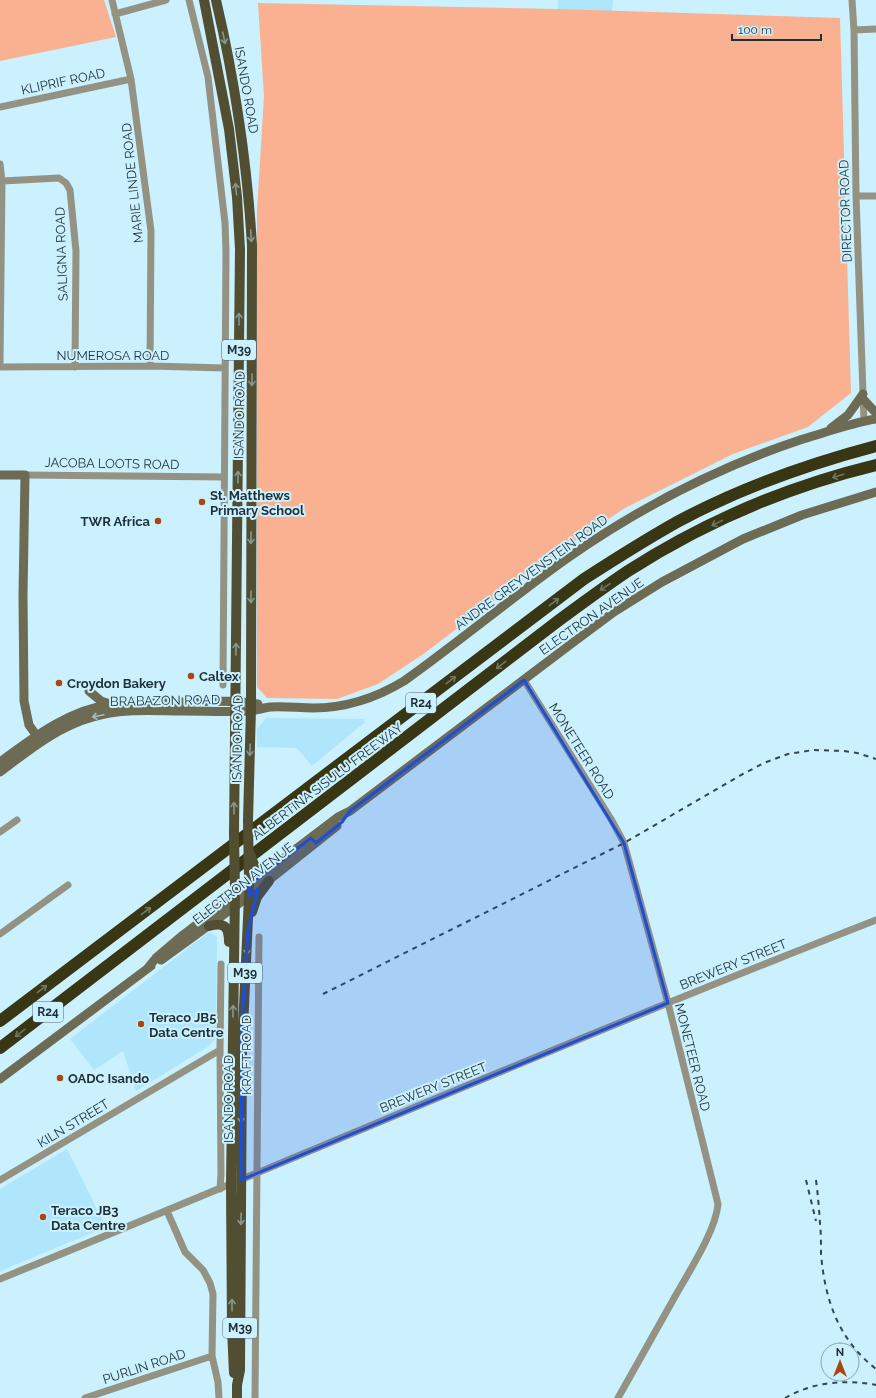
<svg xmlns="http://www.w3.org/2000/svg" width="876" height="1398" viewBox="0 0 876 1398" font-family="Raleway,sans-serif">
  <rect width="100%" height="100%" fill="#cbf0fe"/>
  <path fill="#afe6fb" d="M558,0h55l-1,12 -54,-3z
    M266,718l97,1 2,3 -53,44 -15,-18 -40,-1v-18z
    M209,932l8,5 -1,101 -7,8 -73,45 -13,-40 -29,19 -24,-31z
    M67,1149l39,78 -106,44v-82z"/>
  <path fill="#f9b192" d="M0,0h104l12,37 -116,24z
    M258,3l300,6 282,9 11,375 -43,34 -75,27 -108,54 -71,47 -132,100 -44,29 -41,15 -70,-1 -10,-11v-477l7,-114z"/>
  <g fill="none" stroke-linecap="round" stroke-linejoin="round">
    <path stroke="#949383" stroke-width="7" d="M112,0l19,79 20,152 -1,135
      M189,0l19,77 17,146 1,29 -3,433
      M852,0l2,30 2,166 8,225
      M115,14l51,-14
      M854,30l22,-1
      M0,107l131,-28
      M0,164l2,17 -2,182
      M2,181l57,-3 7,5 4,7 6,61 -1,116
      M856,196h20
      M0,367l150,-1 75,2
      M25,475l199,2
      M524,680l87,139 13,24 44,160 50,201c-2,26 -28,66 -41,89 -20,35 -39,70 -59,105
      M0,832l17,-12
      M0,934l68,-49
      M0,1180l220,-130
      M220,1189l1,-15 -1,-124 1,-86
      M167,1211l18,41 18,18 7,13 3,11 -1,62 6,26 1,16
      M0,1279c292,-119 582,-244 876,-359
      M85,1398l127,-42
      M255,1398l4,-461"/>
    <path stroke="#6d6b53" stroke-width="9" d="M863,399l13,14
      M831,428l17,-13 15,-21
      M0,475h25l-2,121 1,105 5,24 12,17
      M89,691l12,10 9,3
      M0,762c34,-25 69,-52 112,-58 22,-4 45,-1 67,-2 26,0 53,-3 79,2
      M0,772c29,-22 57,-45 93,-55 29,-9 60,-6 90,-6 22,0 44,1 67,0 7,-1 13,-3 20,-4 14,-1 29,1 43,1 34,0 63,-10 91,-27 55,-39 107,-83 162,-122 73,-51 152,-92 237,-120 24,-7 48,-16 73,-20
      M161,960l88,-64 88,-70
      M147,969l9,-11 27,-23 155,-118 12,-6 221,-167 43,-32 48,-30 81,-43 59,-24 74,-23
      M0,1079l151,-113"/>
    <path stroke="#514e31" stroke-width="10" d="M204,0l25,129 8,68 3,52 -6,585
      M216,0c19,81 31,162 36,245l-1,462 -3,114
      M252,912l5,-15 12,-16
      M209,926c15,-4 20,0 20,16
      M234,1373l-2,-44 -1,-145 4,-294
      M237,1398v-13l3,-15 2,-320 7,-154v-16"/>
    <path stroke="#393613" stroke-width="12" d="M0,1021l584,-442c31,-20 61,-39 93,-57 63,-34 131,-58 199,-76
      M0,1048l558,-427c23,-17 46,-34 70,-50 75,-48 161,-85 248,-106"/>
    <path stroke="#33474f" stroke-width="2" stroke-dasharray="5 5" stroke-linecap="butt" d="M323,994l301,-151 117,-68 23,-12 24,-9 25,-4 31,1 13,2 19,6
      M806,1180l10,41
      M816,1180c2,15 3,29 4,43 1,10 1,20 1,31 4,46 17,85 55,115
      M785,1398c28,-16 60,-19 91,-13"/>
    <path stroke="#514e31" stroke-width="10" d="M248,821l1,59
      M234,834l1,56
      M250,854l4,11 6,5"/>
  </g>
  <defs><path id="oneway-shaft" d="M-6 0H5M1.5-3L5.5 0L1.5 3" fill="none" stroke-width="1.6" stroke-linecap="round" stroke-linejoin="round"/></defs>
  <g stroke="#88978d">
    <use href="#oneway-shaft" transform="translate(224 38) rotate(78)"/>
    <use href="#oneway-shaft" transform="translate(236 189) rotate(-95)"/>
    <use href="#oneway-shaft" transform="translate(251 236) rotate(87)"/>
    <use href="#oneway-shaft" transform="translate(239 319) rotate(-90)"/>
    <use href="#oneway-shaft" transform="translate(252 380) rotate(91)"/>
    <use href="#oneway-shaft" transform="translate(238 477) rotate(-89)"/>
    <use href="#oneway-shaft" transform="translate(251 538) rotate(91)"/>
    <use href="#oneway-shaft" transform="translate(251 597) rotate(90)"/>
    <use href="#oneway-shaft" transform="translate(236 649) rotate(-89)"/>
    <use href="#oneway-shaft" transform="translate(250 750) rotate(92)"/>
    <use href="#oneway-shaft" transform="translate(234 808) rotate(-90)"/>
    <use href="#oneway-shaft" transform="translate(247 949) rotate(93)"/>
    <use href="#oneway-shaft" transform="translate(233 1011) rotate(-89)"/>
    <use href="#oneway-shaft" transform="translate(241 1117) rotate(90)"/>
    <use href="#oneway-shaft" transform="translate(241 1219) rotate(91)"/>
    <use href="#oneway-shaft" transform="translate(232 1305) rotate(-90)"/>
  </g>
  <g stroke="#6c7765">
    <use href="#oneway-shaft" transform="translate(838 476) rotate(163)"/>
    <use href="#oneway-shaft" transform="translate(717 523) rotate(154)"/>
    <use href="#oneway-shaft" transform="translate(605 587) rotate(146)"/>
    <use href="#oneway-shaft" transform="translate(554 602) rotate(-37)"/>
    <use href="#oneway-shaft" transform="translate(501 665) rotate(142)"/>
    <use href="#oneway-shaft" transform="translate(451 680) rotate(-37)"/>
    <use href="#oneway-shaft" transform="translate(146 911) rotate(-37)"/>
    <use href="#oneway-shaft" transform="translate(42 989) rotate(-37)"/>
    <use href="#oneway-shaft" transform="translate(20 1033) rotate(142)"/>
  </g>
  <use stroke="#a5bbba" href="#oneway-shaft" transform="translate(98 716) rotate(168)"/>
  <path fill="#1d4ed8" fill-opacity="0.2" stroke="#1d4ed8" stroke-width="3" stroke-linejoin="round" d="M524,680l100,163 44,160 -427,177 1,-159 6,-92 10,-40 -9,7v-11l62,-47 5,5 26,-21 8,-11z"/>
  <g fill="#aa4610" stroke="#cbf0fe" stroke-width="1.5">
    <circle cx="202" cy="502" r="4"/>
    <circle cx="158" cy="521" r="4"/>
    <circle cx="191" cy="676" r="4"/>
    <circle cx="59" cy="683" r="4"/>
    <circle cx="141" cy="1024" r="4"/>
    <circle cx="60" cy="1078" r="4"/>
    <circle cx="43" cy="1217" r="4"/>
  </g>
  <g text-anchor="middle" stroke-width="4" stroke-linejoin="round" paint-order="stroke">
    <g fill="#cbf0fe" stroke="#526a73" stroke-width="1">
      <rect x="222" y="340" width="34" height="20" rx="3"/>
      <rect x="406" y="693" width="30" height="20" rx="3"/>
      <rect x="228" y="963" width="34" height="20" rx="3"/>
      <rect x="33" y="1002" width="30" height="20" rx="3"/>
      <rect x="223" y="1318" width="34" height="20" rx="3"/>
    </g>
    <g font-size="12" font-weight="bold" fill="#1e3037">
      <text x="239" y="354">M39</text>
      <text x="421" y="707">R24</text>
      <text x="245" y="977">M39</text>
      <text x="48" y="1016">R24</text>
      <text x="240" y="1332">M39</text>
    </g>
    <g font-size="13" fill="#1e3037" stroke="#cbf0fe">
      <text transform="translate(63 81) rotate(-12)" y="5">KLIPRIF ROAD</text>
      <text transform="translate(247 90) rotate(80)" y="5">ISANDO ROAD</text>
      <text transform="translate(132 183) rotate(-96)" y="5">MARIE LINDE ROAD</text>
      <text transform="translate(845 211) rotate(-92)" y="5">DIRECTOR ROAD</text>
      <text transform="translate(61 254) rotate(-92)" y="5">SALIGNA ROAD</text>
      <text x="113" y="360">NUMEROSA ROAD</text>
      <text transform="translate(239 415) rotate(-89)" y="5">ISANDO ROAD</text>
      <text transform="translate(112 463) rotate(1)" y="5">JACOBA LOOTS ROAD</text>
      <text transform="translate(531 572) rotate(-36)" y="5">ANDRE GREYVENSTEIN ROAD</text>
      <text transform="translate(591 616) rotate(-35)" y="5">ELECTRON AVENUE</text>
      <text transform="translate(165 700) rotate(-1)" y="5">BRABAZON ROAD</text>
      <text transform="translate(237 739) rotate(-89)" y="5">ISANDO ROAD</text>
      <text transform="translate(582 751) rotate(58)" y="5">MONETEER ROAD</text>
      <text transform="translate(327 781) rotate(-37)" y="5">ALBERTINA SISULU FREEWAY</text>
      <text transform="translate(243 883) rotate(-38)" y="5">ELECTRON AVENUE</text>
      <text transform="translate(733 964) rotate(-22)" y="5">BREWERY STREET</text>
      <text transform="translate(246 1055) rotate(-90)" y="5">KRAFT ROAD</text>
      <text transform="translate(693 1057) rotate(76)" y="5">MONETEER ROAD</text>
      <text transform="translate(433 1087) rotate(-22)" y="5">BREWERY STREET</text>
      <text transform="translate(228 1099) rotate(-90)" y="5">ISANDO ROAD</text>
      <text transform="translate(73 1123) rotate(-31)" y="5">KILN STREET</text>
      <text transform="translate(144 1366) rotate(-18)" y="5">PURLIN ROAD</text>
    </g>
    <g font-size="13" font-weight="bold" fill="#1e3037" stroke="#cbf0fe" text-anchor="start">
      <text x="210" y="500">St. Matthews<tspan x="210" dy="15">Primary School</tspan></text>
      <text x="150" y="526" text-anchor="end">TWR Africa</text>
      <text x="199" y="681">Caltex</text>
      <text x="67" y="688">Croydon Bakery</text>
      <text x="149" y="1022">Teraco JB5<tspan x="149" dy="15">Data Centre</tspan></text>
      <text x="68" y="1083">OADC Isando</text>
      <text x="51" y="1215">Teraco JB3<tspan x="51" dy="15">Data Centre</tspan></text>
    </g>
  </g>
  <g transform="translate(840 1362)"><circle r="19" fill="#cbf0fe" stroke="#86a3ae"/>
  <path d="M0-3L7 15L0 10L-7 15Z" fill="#aa4610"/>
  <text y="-6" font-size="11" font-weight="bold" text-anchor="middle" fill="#1e3037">N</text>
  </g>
  <path d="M732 34v6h89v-6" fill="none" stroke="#1e3037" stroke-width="2"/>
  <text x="738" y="34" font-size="12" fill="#1e3037" stroke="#cbf0fe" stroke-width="3" paint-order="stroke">100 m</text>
</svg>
